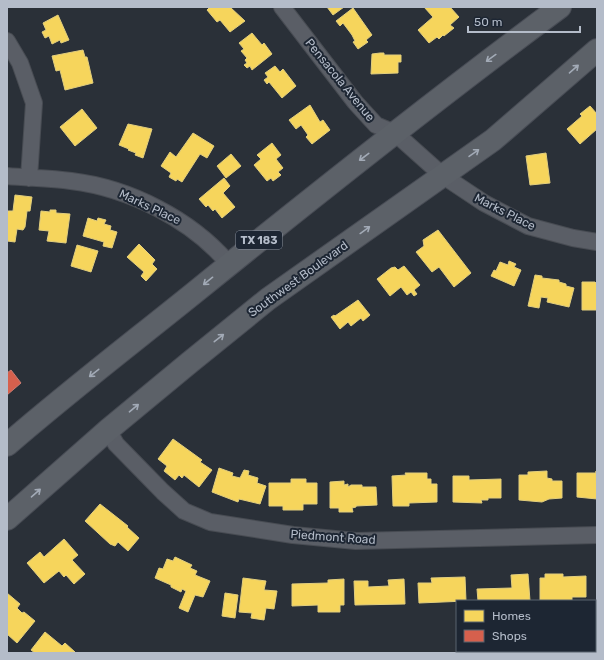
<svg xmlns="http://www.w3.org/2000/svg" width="604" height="660" viewBox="0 0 604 660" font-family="Rubik,sans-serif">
  <rect width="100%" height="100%" fill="#2a3038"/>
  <path fill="#f6d55c" stroke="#e2ce7d" d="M210,7h20l15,14 -15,11 -10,-12 -3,2 -10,-12z
    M327,7h17l-11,8z
    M424,7h26l9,10 -9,8 4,3 -10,8 -1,-1 -4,4 -2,-2 -8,6 -11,-13 15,-13z
    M353,8l19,27 -6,5 2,2 -10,7 -5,-7 2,-1 -3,-6 -9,-12 -3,3 -4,-5z
    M58,15l11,25 -8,3 -1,-3 -8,4 -3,-8 -4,2 -3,-6 4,-2 -3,-7z
    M252,33l10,12 2,-2 8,11 -20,16 -2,-4 -3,2 -3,-3 3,-2 -2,-3 2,-2 -6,-7 3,-2 -5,-6z
    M83,50l2,7h2l6,26 -28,7 -5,-20 -4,1 -4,-15z
    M380,53h4v2h17v7h-3v11l-27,1 1,-20z
    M275,66l5,6 3,-3 13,17 -14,12 -13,-16 -2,2 -3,-4 4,-3 -3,-4z
    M310,105l10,17 3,-2 7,10 -18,14 -6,-7 2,-2 -7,-10 -5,4 -7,-9z
    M590,106l7,8v15l-17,15 -13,-15 15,-13 -2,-2z
    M82,109l15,19 -22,18 -15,-19z
    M128,124l24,5 -9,29 -8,-3 1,-2 -8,-3 1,-1 -10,-4z
    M193,133l21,13 -7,12 -7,-4 -18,28 -5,-3 -1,2 -7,-4 2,-4 -10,-7 9,-14 6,5z
    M272,143l9,12 -5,4 7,9 -5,4 3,3 -8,6 -2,-3 -4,3 -13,-16 7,-6 -4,-4z
    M546,153l4,30 -20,2 -4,-29z
    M231,154l10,12 -15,12 -9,-12z
    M224,178l6,8 -7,7 12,14 -13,11 -7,-9 -2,2 -5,-6 -2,2 -7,-8z
    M15,195l17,2 -2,14h-3l-2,16 -2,3 -6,-1 -2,13 -8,-1v-30h6z
    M50,210h6v3l14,1 -4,29 -19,-2 2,-10 -10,-1 2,-19 9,1z
    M88,218l9,3 1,-3 8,2 -2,4 7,2 -1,4 7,2 -5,16 -9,-2 1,-4 -21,-6z
    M438,230l33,43 -17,14 -15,-20 -7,5 -16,-20 8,-6 -1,-6z
    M139,244l16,16 -3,4 5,5 -11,12 -5,-5 3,-4 -17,-15z
    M77,245l21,6 -7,21 -20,-6z
    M509,261l7,3 -2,3 7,3 -7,16 -23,-10 3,-6 2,1 4,-9 8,3z
    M404,266l16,19 -6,5 3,4 -3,2 -3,-4 -4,3 -6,-8 -11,9 -13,-17 14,-11 4,-1 3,3z
    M535,275l7,1v2l17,2v2l7,2v2l8,2 -5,19 -22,-5 1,-4 -7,-1 -2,11 -11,-2z
    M582,282h13l2,2v26h-15z
    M358,300l12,15 -7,6 -2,-3 -10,8 -3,-4 -8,7 -9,-12 3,-2 1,1z
    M173,439l29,21 -2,2 12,8 -13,17 -15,-12 -2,3 -3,-3 -4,5 -11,-9 3,-5 -9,-7z
    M219,468l14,5 -1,3 8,2 4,-8 5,1 -1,4 10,3 -1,5 9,3 -6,18 -21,-5 -1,3 -26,-10z
    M547,471v7l5,1v2h10v17l-13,1 -7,3 -23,-2v-25h9v-3z
    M596,471l1,28 -20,-2v-24h19z
    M405,473h22v6h4v5h6v18l-28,1v3h-16l-1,-30 14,-1z
    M453,476h16v4l32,-1v19h-13v2h-7l1,3 -29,-1z
    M291,479h15v4h11v21h-14v6h-20v-4h-14v-23h22z
    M344,481v4l4,-1v3l3,-2h11v2h14l1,18 -21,1v1l-4,1 1,4h-14v-4h-9v-26z
    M100,504l28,22 -1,1 12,11 -11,13 -10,-9 -3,4 -5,-2 -25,-23z
    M64,539l14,16 -6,5 13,14 -11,10 -8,-9 -2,2 -5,-6 -15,12 -17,-20 13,-11 4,5z
    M175,557l17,8 -2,3 7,3 -2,4 15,6 -7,16 -8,-2 -7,17 -9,-4 7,-17 -4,-2 -1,3 -10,-5v-2l-16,-7 4,-10 4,1 4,-10 6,2z
    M528,574l2,27h-52l-1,-12 35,-1 -1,-13z
    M545,574h18v3l23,-1v21h-14v4h-32v-23h5z
    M465,577l1,24 -47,2 -1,-20h14l-1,-5z
    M243,578l23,3 -2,9 13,1 -3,18 -8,-1 -2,12 -13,-2 1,-5 -13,-1z
    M344,579v26h-4v7h-22v-7l-26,1v-22l36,-1v-3z
    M404,579l1,25 -50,1 -1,-24h14v6l21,-1 -1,-6z
    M7,593l13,11 -3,4 5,5 2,-1 11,9 -18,22 -10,-9z
    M225,593l13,2 -3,23 -13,-2z
    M45,632l17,14 3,-3 10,9 -40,1 -4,-3z"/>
  <path fill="#d6604d" stroke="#cc7c72" d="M11,370l10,13 -14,12v-22z"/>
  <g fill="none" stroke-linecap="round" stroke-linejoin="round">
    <defs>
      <path id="minor" d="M282,7l73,95 21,23 19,8 47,42 42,28 44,23 45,12 24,4
        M7,41l13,22 14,40 -5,75
        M7,176c21,2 43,2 64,5 58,7 120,38 158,83
        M108,430l8,14 47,48 21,19 26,11 83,13 63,6 241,-6"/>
      <path id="primary" d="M7,445c61,-53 125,-102 187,-152 121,-98 242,-194 366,-286
        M7,519l101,-89 81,-67 79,-64 225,-159 104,-90"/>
    </defs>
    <use href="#minor" stroke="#484c53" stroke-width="18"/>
    <use href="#primary" stroke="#484c55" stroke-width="24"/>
    <use href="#minor" stroke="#5a5e66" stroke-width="16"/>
    <use href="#primary" stroke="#5c6168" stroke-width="22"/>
  </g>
  <defs><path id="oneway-shaft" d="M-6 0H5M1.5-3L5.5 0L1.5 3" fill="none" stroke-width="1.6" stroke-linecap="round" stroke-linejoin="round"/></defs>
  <g stroke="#a2aab6">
    <use href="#oneway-shaft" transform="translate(491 58) rotate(144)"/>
    <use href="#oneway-shaft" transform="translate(574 69) rotate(-41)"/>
    <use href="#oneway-shaft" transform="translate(474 153) rotate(-35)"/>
    <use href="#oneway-shaft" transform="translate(364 157) rotate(143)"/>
    <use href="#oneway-shaft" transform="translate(365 230) rotate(-36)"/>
    <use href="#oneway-shaft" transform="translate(208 281) rotate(141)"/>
    <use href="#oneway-shaft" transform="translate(219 338) rotate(-38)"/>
    <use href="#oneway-shaft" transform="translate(94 373) rotate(142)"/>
    <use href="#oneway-shaft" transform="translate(134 408) rotate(-40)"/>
    <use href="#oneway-shaft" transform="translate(36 493) rotate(-41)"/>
  </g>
  <g text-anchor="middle" stroke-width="4" stroke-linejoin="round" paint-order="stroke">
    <rect fill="#1d2633" stroke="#878f9c" stroke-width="1" x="236" y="231" width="46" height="18" rx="3"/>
    <g font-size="11" font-weight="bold" fill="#b4bcc9">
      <text x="259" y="244">TX 183</text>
    </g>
    <g font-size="12" fill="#b4bcc9" stroke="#1d2633">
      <text transform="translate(340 80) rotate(51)" y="4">Pensacola Avenue</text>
      <text transform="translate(150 207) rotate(25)" y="4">Marks Place</text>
      <text transform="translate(505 212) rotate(27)" y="4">Marks Place</text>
      <text transform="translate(298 279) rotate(-36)" y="4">Southwest Boulevard</text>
      <text transform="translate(333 537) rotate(4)" y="4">Piedmont Road</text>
    </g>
  </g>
  <rect width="604" height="660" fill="none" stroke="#b4bcc9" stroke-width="16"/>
  <rect x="456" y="600" width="140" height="52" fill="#1d2633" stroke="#59626f"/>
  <rect x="464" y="610" width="20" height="12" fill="#f6d55c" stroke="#59626f"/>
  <text x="492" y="620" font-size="12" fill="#b4bcc9">Homes</text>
  <rect x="464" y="630" width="20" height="12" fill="#d6604d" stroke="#59626f"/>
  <text x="492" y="640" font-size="12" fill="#b4bcc9">Shops</text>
  <path d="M468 26v6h112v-6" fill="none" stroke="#b4bcc9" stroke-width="2"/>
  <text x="474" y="26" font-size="12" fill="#b4bcc9" stroke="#1d2633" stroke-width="3" paint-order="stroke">50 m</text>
</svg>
